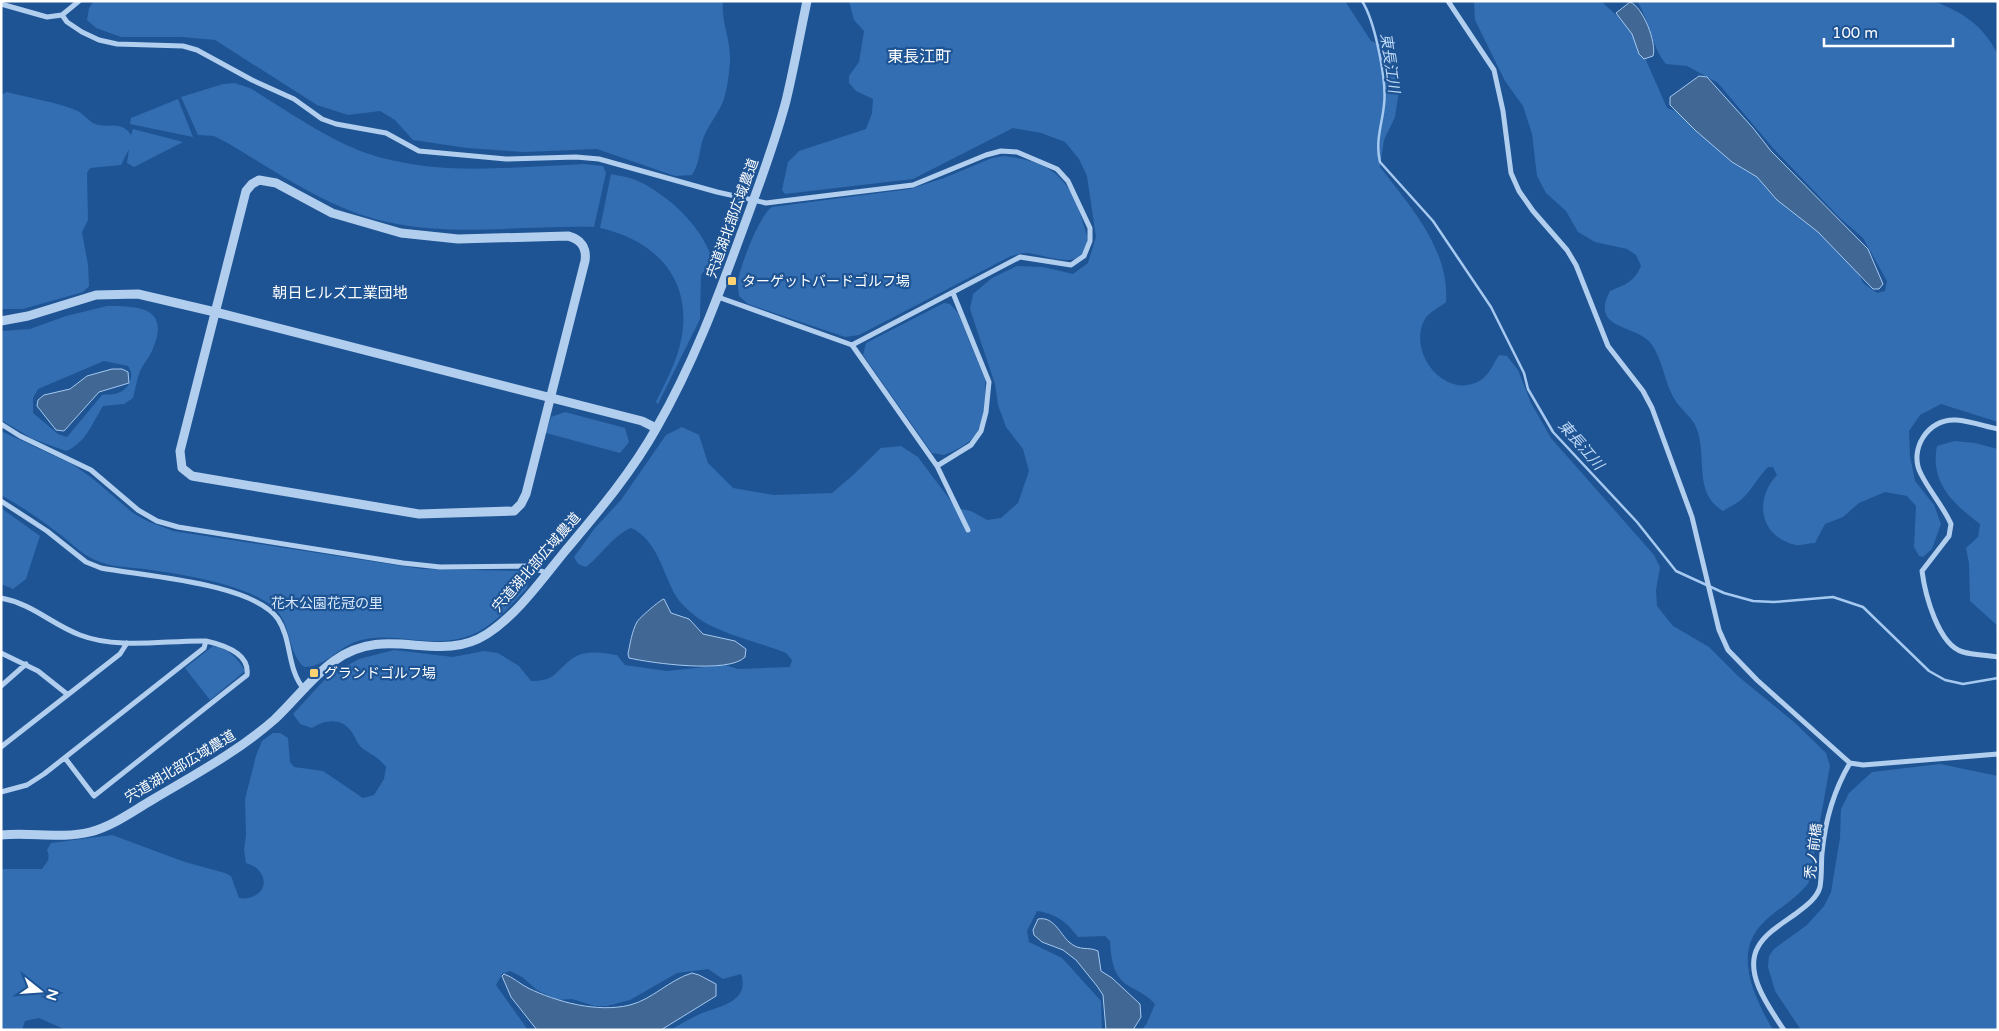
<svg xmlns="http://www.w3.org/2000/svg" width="1999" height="1031" viewBox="0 0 1999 1031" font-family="'Varela Round','Noto Sans JP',sans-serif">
  <rect width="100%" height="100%" fill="#1e5494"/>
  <path fill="#336eb2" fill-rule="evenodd" d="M94,1h629c-2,22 8,38 7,61 -1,12 -3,31 -8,42 -6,13 -16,24 -20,38 -3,12 -3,22 -10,33l-17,1 -78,-27 -73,3 -57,-4 -54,-8 -18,-20 -15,-9 -32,4 -31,-10 -102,-65 -33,-3h-61l-25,-9 -9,-8 2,-12z
    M849,1h496l26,40 15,6 13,44 -4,26 -11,23 -4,27c30,39 70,83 66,135 -6,5 -18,11 -21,17 -19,33 21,83 56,61 9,-6 12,-16 18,-25l8,1 11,14 13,33 20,35 103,117 6,12 -4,23 1,16 16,20 36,21 30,30 55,45 32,31 4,13 -21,116c-13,18 -30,25 -46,41 -31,30 -8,76 10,107h-631l5,-7 8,-19c-8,-9 -16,-12 -26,-18 -16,-9 -18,-28 -19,-45l-5,-5 -27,1c-12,-16 -22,-23 -41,-26l-10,20 2,11 33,16 39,43 1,29h-432c11,-6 21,-12 32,-17 19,-7 48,-12 39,-39l-18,5 -15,-10 -31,4 -47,27 -23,6h-12l-23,-7 -15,1 -20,-10 -15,-13 -12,-6 -8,3 -6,11 32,45h-462l-27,-12 -14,3 -3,9h-21v-161h41c5,-7 9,-10 5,-19l4,-7 61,-8 73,27 40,11 6,3 8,22c17,3 32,-11 21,-26 -3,-5 -9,-7 -14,-9l-2,-13 2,-15 -1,-36 11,-43 6,-15 11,-8h7l8,5 2,24 4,5 29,4 40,27 11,-3 10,-16 2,-12c-10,-12 -13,-11 -24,-19 -5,-4 -7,-12 -11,-17 -10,-14 -27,-11 -39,-3l-12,-4 -7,-10 34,-37 32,-18 35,-9 59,7 31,-6 14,2 21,13 12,15c22,0 22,-6 37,-19 13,-13 32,-10 49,-7l8,10 42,6 58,-6 13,4 52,-2 2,-7 -6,-7c-24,-10 -73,-21 -92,-38 -6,-5 -14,-12 -18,-19 -13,-22 -19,-57 -45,-68 -19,8 -28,26 -45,39l-8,-3 -4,-7 21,-29 26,-28 45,-65 16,-8 17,8 9,28 25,25 41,7 58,-2 20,-17 29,-28 20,-2 17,11 38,51 15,3 16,9 14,-2 17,-15 11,-32 -6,-22 -17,-22 -8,-22 -3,-21 -25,-75 3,-15 19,-16 25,-12 26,1 30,7 15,-11 8,-26 -9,-61 -8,-17 -14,-17 -24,-9 -28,-5 -100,51 -128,15 -3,-4 6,-28 11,-11 67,-22 6,-16 1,-14 -17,-8 -7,-8v-7l10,-14 5,-31 -10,-11z
    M1474,1h127l25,23 16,27 25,57 16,6 79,64 90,82 11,23 14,10 8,-2 2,-10 -24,-43 -23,-20 -67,-70 -55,-65 -31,-17 -21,-2c-15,-18 -16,-43 -29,-63h296c30,11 51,25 65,54v367l-57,-18 -21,11 -11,16 1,25 5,25 19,24 7,19 -9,25 -9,8 -4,-1 -5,-9 2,-41 -9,-10 -22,-4 -26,11 -16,14 -18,7 -10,19c-6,0 -14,3 -19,2 -37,-8 -42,-46 -19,-70l-4,-8h-5c-9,9 -14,19 -22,28 -6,7 -15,11 -23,16 -31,-18 -15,-57 -27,-84 -4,-10 -16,-18 -21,-27 -7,-11 -10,-25 -14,-36 -4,-11 -8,-22 -19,-28 -21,-12 -49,-12 -32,-45 15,-6 24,-9 31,-25l-5,-11 -9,-6 -32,-7 -17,-10 -12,-21 -20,-18 -9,-17 -5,-42 -9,-28 -18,-25 -30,-61z
    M234,83l16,5c34,21 79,52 116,65 70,24 145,14 218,11l19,2 3,7 -12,54c-66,-2 -132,9 -197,-3 -63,-11 -117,-50 -171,-82l-12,-6 -16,-1 -17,-38 42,-13z
    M7,92c23,6 49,10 71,19 5,3 10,9 15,12 14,7 27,-4 38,12l2,-6 50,13 -49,25 -7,-4 2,-14 -8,16 -31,3 -3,5 1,47 -6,12 6,33 1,21 -6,6 -60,17h-22v-214z
    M178,99l15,38 -63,-13 1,-6z
    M1004,156c56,6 69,29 83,80 3,40 -41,18 -61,17 -5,0 -10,2 -15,3l-152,79 -14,2 -97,-33 -9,-8c0,-5 -2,-10 -1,-15 2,-15 22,-67 34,-74l138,-18 34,-11 48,-20z
    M611,174c9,2 19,3 27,7 29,13 66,47 74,79l-11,15 -1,44 -42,85 -2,-2c9,-19 19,-37 24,-57 15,-62 -21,-104 -80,-117z
    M944,303l6,1 8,9 27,67c1,16 0,40 -9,54 -6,10 -22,17 -32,21l-12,-2 -69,-98 3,-12z
    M107,306c34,0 64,2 45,45 -3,7 -9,13 -12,20 -3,8 -5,19 -7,27l-9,6 -21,2c-10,16 -18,38 -37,45l-33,-12 -32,-19v-89l29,-2 36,-13zM104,361l24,5c7,9 2,23 -10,27 -4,2 -11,1 -16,2l-35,42 -9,-3 -25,-21v-15l5,-9z
    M565,412l60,16 4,14 -9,11 -74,-20 5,-16z
    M1,431l71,33 20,14 41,35 14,8 26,10 249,38 97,2 9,10 -1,7c-37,40 -53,58 -111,52 -20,-2 -38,-5 -58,1 -20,6 -32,26 -54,26 -18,-16 -12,-47 -33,-62 -30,-22 -91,-31 -127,-36 -17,-2 -34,-2 -49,-9 -14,-6 -24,-18 -37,-27 -18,-14 -37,-27 -57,-38z
    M1954,441l21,2 23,6v177l-28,-25 -1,-38 -3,-15 12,-11 2,-13c-28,-21 -50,-42 -43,-78z
    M1,508l39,28 -14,43 -13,10 -12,-5z
    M213,646c15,2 25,12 32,25l-35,29 -25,-32z
    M1940,764l58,12v254h-197l-26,-39 -7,-24 1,-11 5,-7 33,-24 17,-19 7,-14 9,-54 1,-29 8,-16 23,-21z"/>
  <path fill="#416795" stroke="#a5c9f0" d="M1630,2c13,5 27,41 23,54l-9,3 -5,-5 -7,-20 -16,-21z
    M1699,76l8,1 46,51 18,23 97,98 15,35 -4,5h-6l-55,-57 -41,-32 -20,-23 -25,-15 -36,-31 -26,-26v-8z
    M112,369h10l6,3 1,11 -30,9 -35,39 -8,-1 -19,-24 1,-6 6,-5 26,-6 17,-13z
    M664,599l7,14 18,6 14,15 32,7 11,8 -1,8c-16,17 -94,6 -116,1l-1,-4c2,-10 4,-23 9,-32 1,-3 24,-23 27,-23z
    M1038,919c16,-3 22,15 31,23 11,10 19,4 29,9l3,20 11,7 28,26 1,13 -8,13h-27l-3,-35 -6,-9 -21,-26 -13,-10 -21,-8 -8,-7 -1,-5z
    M692,973l7,2 17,9v12l-55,34h-124l-26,-33 -9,-21 2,-2c9,3 16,10 24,14 29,14 69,25 102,17 23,-6 39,-25 62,-32z"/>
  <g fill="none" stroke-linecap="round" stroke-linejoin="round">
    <path stroke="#a5c9f0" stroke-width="2.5" d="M1362,1c13,20 25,80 22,104 -2,20 -9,36 -4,57l53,59 58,86 33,66 4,16 25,43 84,90 39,49 48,22 29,8 21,1 59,-5 30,10 66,64 16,9 18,4 35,-6"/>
    <path stroke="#b1ceee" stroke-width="5" d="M1448,1l46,69 9,41 8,62 8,18 14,20 34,39 9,15 32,81 35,45 9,17 40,109 27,113 9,20 29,30 93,83 13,2 135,-11
      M1,4l46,13 15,-2 17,-14
      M62,15l5,7 15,10 17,8 18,4 66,2 14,4 55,30 42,19 28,20 14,5 50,9 33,18 87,8 70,-2 23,2 118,33 49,11 147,-18 73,-30 15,-4 16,1 40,17 11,12 22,47v13l-6,15 -13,9 -51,-8 -168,88
      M718,297l134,48 85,121 31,64
      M1,424l19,12 71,34 47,40 19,11 21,6 225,36 37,4 87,-1 20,7
      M1998,429c-14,-3 -28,-8 -42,-9 -28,-2 -48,30 -35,54 9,18 22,32 30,50l-2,12 -27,35c3,23 16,74 41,81 10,3 24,3 35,5
      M937,466l34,-21 10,-14 5,-19 3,-30 -36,-89
      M1,501l46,30 39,31 15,6c42,8 152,15 177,51 14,21 9,51 26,70
      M1,598c32,6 50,26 79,37 39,15 86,5 126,6 18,4 44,13 41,34l-153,121 -29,-38
      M1,653l37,18 29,23
      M1,686l25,-22
      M1,747l119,-93 7,-11
      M1,792l26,-7 17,-11 160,-126 2,-7
      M1784,1030c-14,-21 -41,-57 -26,-83 8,-15 27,-25 40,-35 8,-6 19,-14 22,-25 2,-11 1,-23 2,-34 3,-32 12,-63 28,-90"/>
    <path stroke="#b1ceee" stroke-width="9" d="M259,180l17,3 56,30 69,20 57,6 110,-3c13,3 19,12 17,25l-59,233 -5,10 -7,7 -95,3 -227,-38 -10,-8 -2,-17 66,-260 6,-7z
      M1,321l27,-5 68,-21 42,-1 77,18 427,109 14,7
      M1,835c30,-3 60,4 89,-3 23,-6 43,-21 62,-32 42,-25 87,-49 123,-81 20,-19 37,-42 59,-58 54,-39 103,5 153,-27 31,-20 55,-55 79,-84 32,-38 66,-78 91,-123 35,-61 60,-127 84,-193 16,-43 33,-88 45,-133 8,-33 14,-67 21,-100"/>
  </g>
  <g fill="#fdd271" stroke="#1e5494" stroke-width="2">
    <rect x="727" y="276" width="10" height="10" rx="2.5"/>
    <rect x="309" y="668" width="10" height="10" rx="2.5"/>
  </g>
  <g text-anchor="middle" stroke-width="4.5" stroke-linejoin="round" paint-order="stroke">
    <g font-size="14" fill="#fff" stroke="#1e5494">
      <text transform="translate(732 218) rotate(-70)" y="5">宍道湖北部広域農道</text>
      <text transform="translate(536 562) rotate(-49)" y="5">宍道湖北部広域農道</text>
      <text transform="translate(180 766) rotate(-31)" y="5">宍道湖北部広域農道</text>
      <text transform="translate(1813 851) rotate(-83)" y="5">禿ノ前橋</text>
    </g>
    <g font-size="14" fill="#fff" stroke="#1e5494" text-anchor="start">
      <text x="742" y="286">ターゲットバードゴルフ場</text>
      <text x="324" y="678">グランドゴルフ場</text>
    </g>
    <g font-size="14" fill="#d8e8fa" stroke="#1e5494">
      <text x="327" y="608">花木公園花冠の里</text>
    </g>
    <g font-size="15" font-style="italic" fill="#bed8f5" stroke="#1e5494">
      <text transform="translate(1390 63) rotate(82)" y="5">東長江川</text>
      <text transform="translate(1581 445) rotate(49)" y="5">東長江川</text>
    </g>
    <g font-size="15" fill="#fff" stroke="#1e5494">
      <text x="340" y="298">朝日ヒルズ工業団地</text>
    </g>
    <g font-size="16" fill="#fff" stroke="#1e5494">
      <text x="919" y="62">東長江町</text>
    </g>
  </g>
  <rect width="1999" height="1031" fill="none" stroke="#ffffff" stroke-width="5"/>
  <g transform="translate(40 991) rotate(107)" stroke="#1e5494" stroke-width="4" paint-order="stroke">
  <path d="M0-4L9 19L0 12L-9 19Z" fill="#ffffff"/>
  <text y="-8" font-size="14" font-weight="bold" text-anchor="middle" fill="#ffffff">N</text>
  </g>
  <path d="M1824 38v8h129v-8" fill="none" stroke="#ffffff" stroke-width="2.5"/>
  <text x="1832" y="38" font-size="15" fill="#ffffff" stroke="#1e5494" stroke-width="4" paint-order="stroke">100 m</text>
</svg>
